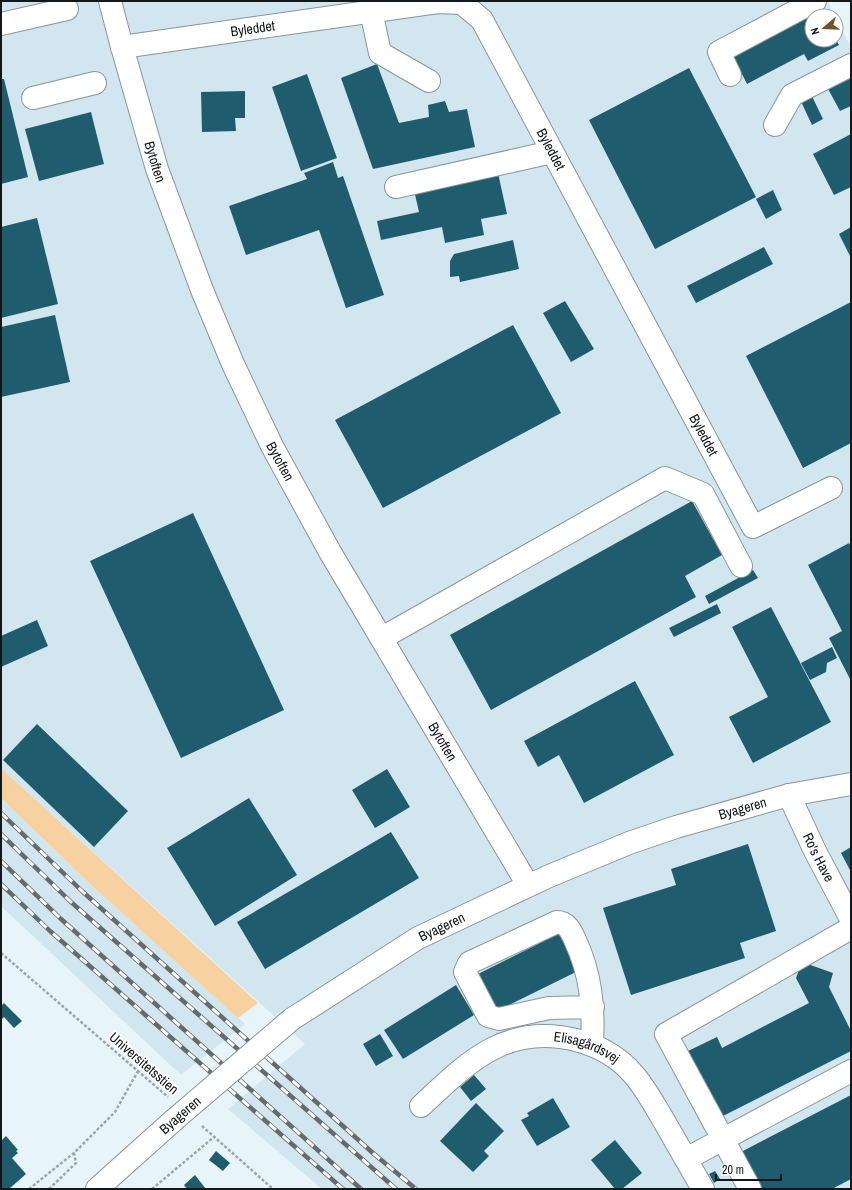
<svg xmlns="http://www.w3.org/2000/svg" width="852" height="1190" viewBox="0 0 852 1190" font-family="'Archivo Narrow',sans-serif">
  <rect width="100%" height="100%" fill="#e7f4f9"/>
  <path fill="#d1e6ee" d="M1,1h826l8,15h-23v24h24v-22l15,29v1142h-529l-94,-80 77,-65 -304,-276z
    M1,798l88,85 156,141 -64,51 -180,-169z"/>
  <path fill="#f8d1a1" d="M1,768l257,235 -20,15 -149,-135 -88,-85z"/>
  <path fill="#1f5d6e" d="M817,4l7,12h-12v24h24l3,5 -31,16 -4,-7 -57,30 -15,-30z
    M377,64l22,59 30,-6 -1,-12 17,-4 4,11 18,-3 8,38 -102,22 -32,-91z
    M689,68l67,129 -101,52 -66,-129z
    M307,74l30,84 -36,13 -29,-84z
    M851,74v32l-11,5 -13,-24z
    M1,79h3l24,98 -27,7z
    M809,90l14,29 -11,6 -14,-30z
    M245,91v27h-10l1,13 -34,1 -1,-40z
    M91,112l13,52 -65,17 -14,-52z
    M851,134v53l-17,8 -21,-41z
    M333,162l5,16 5,-2 41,119 -38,13 -27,-78 -73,25 -17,-49 78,-27 -3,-6z
    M498,173l9,41 -26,5 3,16 -39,8 -3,-16 -61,13 -4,-19 42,-9 -5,-22z
    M773,190l9,20 -16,9 -10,-20z
    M37,218l21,86 -57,14v-91z
    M851,227v31l-12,-24z
    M513,240l6,29 -59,13 -1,-6 -9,1v-16l4,-7z
    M764,247l9,17 -77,39 -9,-17z
    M565,301l29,48 -23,13 -28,-49z
    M851,302v141l-48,25 -57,-112z
    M55,315l15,67 -69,15v-70z
    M513,325l48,88 -178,95 -48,-88z
    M692,501l30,54 -37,21 11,21 -205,113 -41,-75z
    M193,513l91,197 -103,48 -91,-197z
    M849,543l2,4v134l-22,-43 13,-7 -34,-66z
    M753,570l5,8 -49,26 -4,-8z
    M717,604l4,9 -47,24 -5,-9z
    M771,607l60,115 -78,41 -24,-46 39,-20 -36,-70z
    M37,620l11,26 -47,21v-31z
    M832,647l5,11 -10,5 -1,9 -16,8 -9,-17z
    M635,681l39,74 -90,48 -25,-48 -21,12 -14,-26z
    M37,724l91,87 -34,36 -91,-87z
    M387,769l23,38 -35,21 -23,-38z
    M249,798l48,77 -82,51 -48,-78z
    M391,832l28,46 -154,91 -28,-47z
    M748,844l28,87 -36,12 5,15 -114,37 -28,-87 73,-23 -5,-16z
    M851,847v25l-10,-19z
    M562,932l18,38 -85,42 -19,-37z
    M802,962l31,11 -4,14 22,44v20l-130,66 -33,-66 29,-14 5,11 87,-45 -13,-25z
    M456,985l18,30 -71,44 -19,-29z
    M4,1003l18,18 -8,7 -10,-11 -3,3v-14z
    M380,1034l13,22 -17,10 -13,-22z
    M474,1075l12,14 -15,12 -11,-14z
    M851,1095v84l-19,10h-72l-19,-37z
    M553,1098l17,29 -33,19 -16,-26 8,-4 -2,-3z
    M476,1103l28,28 -20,20 5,5 -16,16 -33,-31z
    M6,1136l12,14 -2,1 2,2 -6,5 14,16 -17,15h-8v-48z
    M615,1140l27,33 -20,16h-7l-24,-29z
    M216,1151l14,12 -7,8 -14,-11z
    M715,1171l5,8 -6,4 -5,-9z
    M195,1175l11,14h-19l-3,-4z"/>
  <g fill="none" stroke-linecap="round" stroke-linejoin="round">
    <defs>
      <g id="minor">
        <path id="s1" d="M110,1l12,46 35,122 45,121 31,74 39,82 58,106 198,333"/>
        <path d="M371,11l9,42 49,28"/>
        <path d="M1,24l66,-15"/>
        <path id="s2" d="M122,47l316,-45 24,1 20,17 271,507 78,-39"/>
        <path d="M730,75l-11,-23 96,-51"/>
        <path d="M33,98l62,-15"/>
        <path d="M775,125l17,-30 59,-30"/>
        <path d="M396,187l156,-35"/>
        <path d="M382,638l283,-160 38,16 38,72"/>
        <path id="s3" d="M789,795l26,56 36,68"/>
        <path id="s4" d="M292,1019l126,-81 129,-61 82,-34 47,-16 113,-32 62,-11"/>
        <path d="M592,1044c2,-37 -1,-70 -17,-104 -4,-9 -8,-18 -18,-18l-88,41 -4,9 23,44 11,3 50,-11 44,-1"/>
        <path id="s5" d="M421,1106c47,-44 85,-83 155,-66 23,6 43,17 58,35 12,14 21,31 30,46 13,23 26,45 39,68"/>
        <path d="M686,1159l165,-88"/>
        <path d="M97,1189l77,-69"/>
        <path d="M750,1189l-84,-155 185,-106"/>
      </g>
    </defs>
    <use href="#minor" stroke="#89969a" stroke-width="24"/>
    <path stroke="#9ba6aa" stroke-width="2.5" stroke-dasharray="3 2" stroke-linecap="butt" d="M1,953l167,144
      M202,1126l71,63
      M29,1189l45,-36 41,-41 23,-41
      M49,1189l27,-26 -2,-10
      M152,1189l62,-52"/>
    <use href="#minor" stroke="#fff" stroke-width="22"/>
    <defs>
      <path id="rail" d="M1,813l82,79 291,262 42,35
        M1,834l70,68 325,287
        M1,861l60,58 300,270
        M1,884l49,47 293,258"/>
    </defs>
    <use href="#rail" stroke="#636b6e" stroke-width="4.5"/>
    <use href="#rail" stroke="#fff" stroke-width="3" stroke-dasharray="9" stroke-linecap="butt"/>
    <defs>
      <path id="minor-bridge" d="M174,1120l118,-101"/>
    </defs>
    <use href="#minor-bridge" stroke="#89969a" stroke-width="24" stroke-linecap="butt"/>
    <use href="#minor-bridge" stroke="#fff" stroke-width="22"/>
  </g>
  <g text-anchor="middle" stroke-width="4" stroke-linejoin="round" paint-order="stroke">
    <g font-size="14" fill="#121719" stroke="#fff">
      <text dy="5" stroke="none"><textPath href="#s2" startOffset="132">Byleddet</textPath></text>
      <text dy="5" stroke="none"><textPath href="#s2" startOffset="516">Byleddet</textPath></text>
      <text dy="5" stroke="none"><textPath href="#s1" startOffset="167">Bytoften</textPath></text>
      <text dy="5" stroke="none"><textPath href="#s2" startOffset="840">Byleddet</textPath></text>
      <text dy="5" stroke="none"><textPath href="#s1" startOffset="492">Bytoften</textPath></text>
      <text dy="5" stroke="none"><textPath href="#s1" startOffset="816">Bytoften</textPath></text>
      <text dy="5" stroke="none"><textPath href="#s4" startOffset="500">Byageren</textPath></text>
      <text dy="5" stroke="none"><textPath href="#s3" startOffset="69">Ro's Have</textPath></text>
      <text dy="5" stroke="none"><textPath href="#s4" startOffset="176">Byageren</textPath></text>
      <text dy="5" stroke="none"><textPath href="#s5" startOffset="190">Elisagårdsvej</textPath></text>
      <text transform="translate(144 1063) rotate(41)" y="5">Universitetsstien</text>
      <text transform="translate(180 1115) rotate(-41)" y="5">Byageren</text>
    </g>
  </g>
  <rect width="852" height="1190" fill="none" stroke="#121719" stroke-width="4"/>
  <g transform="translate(824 28) rotate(251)"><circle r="19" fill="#ffffff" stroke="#a0a2a3"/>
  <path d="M0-3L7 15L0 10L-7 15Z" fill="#715227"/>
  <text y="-6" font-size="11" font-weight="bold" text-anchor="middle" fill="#121719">N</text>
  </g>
  <path d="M716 1174v6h65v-6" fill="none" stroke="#121719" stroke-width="2"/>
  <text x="722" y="1174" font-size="12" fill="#121719" stroke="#ffffff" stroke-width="3" paint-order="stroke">20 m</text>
</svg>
